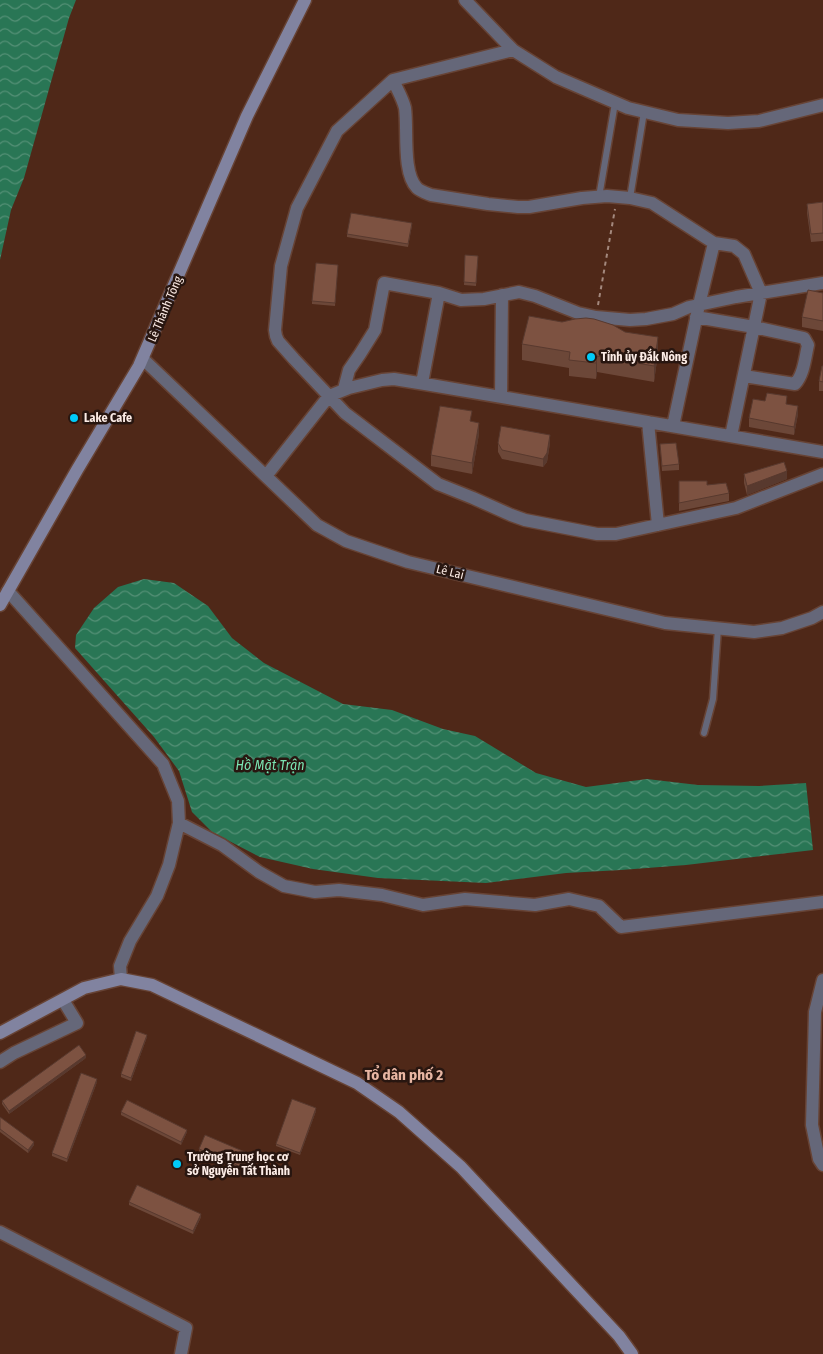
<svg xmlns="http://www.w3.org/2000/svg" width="823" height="1354" viewBox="0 0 823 1354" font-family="'Fira Sans Condensed',sans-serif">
  <defs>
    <pattern id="water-waves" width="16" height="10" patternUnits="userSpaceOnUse" patternTransform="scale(1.25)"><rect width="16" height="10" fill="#297655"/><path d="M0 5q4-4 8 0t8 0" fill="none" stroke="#549076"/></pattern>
  </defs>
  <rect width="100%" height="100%" fill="#4f2818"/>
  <path fill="url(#water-waves)" d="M0,0h76l-7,18 -45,160 -13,32 -11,50z
    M144,579l30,4 34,23 24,32 32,25 79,41 49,6 51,19 32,7 61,37 50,14 61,-8 51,6 61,1 47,-3 7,67 -127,15 -65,5 -55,3 -80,10 -108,-5 -65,-9 -53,-12 -48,-25 -20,-20 -13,-41 -25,-34 -79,-89 1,-13 18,-27 24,-21z"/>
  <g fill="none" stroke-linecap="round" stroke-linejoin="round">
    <defs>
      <path id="lane" d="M599,197l16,-94
        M630,198l14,-86
        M704,733l9,-34 5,-71"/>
      <path id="street" d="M465,0l48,50 43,27 72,31 50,12 50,3 31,-2 64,-16
        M513,50l-120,30 -56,51 -40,77 -16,58 -6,64 1,6 2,5 16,18 51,54 93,71 35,14 38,17 14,5 72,14h19l120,-26 87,-34
        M393,80c4,9 10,19 12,28 3,21 -3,65 12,80 3,3 9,5 14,7l57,9 30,3h11l53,-9 25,-2 23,2 22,5 62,40 20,3 10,8 17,39 -30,143
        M696,317l58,10 50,11 4,7c-3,13 -4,29 -13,39l-51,-8
        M143,359l174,166 29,16 62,21 257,61 89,9 28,-4 30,-10 11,-6
        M422,383l17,-90
        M344,389l5,-19 11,-16 15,-24 9,-47 55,10 22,7 23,-1 35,-7 16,4 43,17 18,4 34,3 16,-1 27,-5 16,-7 47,-10 87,-14
        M501,397l1,-102
        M648,422l10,103
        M673,426l26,-121 15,-62
        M266,476l63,-80 20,-8 33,-8 12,-1 31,5 398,68
        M8,591l155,173 15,37 1,22 -10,42 -12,31 -27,45 -10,25 1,13
        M179,823l43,22 37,27 25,14 31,6 24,-2 43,5 41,10 42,-6 70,6 34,-6 30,7 22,21 202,-25
        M823,980l-8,32 -3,113 7,34 4,6
        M0,1062l14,-9 63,-30 -14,-23
        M0,1232l186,96 -5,26"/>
      <path id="secondary" d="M0,605l77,-135 62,-104 108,-250 58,-116
        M0,1033l84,-45 37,-9 31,6 205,98 42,29 62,55 158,169 13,18"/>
    </defs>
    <use href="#lane" stroke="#674335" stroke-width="9"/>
    <use href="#street" stroke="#674335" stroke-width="15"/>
    <use href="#secondary" stroke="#674335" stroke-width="15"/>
    <path stroke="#a4897e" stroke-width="2" stroke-dasharray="4 4" stroke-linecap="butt" d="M598,305l17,-96"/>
    <use href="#lane" stroke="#656779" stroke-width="6"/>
    <use href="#street" stroke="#656779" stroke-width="12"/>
    <use href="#secondary" stroke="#8183a0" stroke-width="12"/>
  </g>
  <path fill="#6c4738" d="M823,202v39l-12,1 -4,-29v-9z
    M412,225l-4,22 -61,-10v-3z
    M465,255l13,1 -2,30 -12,-1z
    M338,265l-3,41 -23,-2v-3z
    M823,293v38l-21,-4v-10z
    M522,344l136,9 -4,29 -57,-10 -1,7 -27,-3v-8l-47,-8z
    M823,366v25h-4v-10z
    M787,404l11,10 -4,21 -45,-8v-9z
    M472,422l7,12 -7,40 -41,-8v-11z
    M498,443h52l-3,19 -4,5 -41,-8 -4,-7z
    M660,444l19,20v6l-17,1z
    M744,474l43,5 -40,16 -3,-12z
    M679,481l28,4 22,8v8l-50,10z
    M147,1037l-16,44 -10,-4v-3z
    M86,1058l-77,56 -7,-10v-3z
    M97,1082l-30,80 -15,-6v-3z
    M316,1111l-16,44 -24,-9v-2z
    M121,1112l66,20 -6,13 -60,-30z
    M0,1117l34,28 -6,8 -28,-21z
    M199,1149l53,9 -6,14 -47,-20z
    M129,1202l72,15 -8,17 -64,-29z"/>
  <path fill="#58392e" d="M658,337v16l-4,29v-16z
    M597,356v16l-1,7v-16z
    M798,406v8l-4,21v-8z
    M479,423v11l-7,40v-11z
    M550,435v8l-3,19 -4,5v-8z
    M787,471v8l-40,16v-9z
    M147,1035v2l-16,44v-3z
    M86,1055v3l-77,56v-3z
    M97,1079v3l-30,80v-3z
    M316,1108v3l-16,44v-2z
    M187,1130v2l-6,13v-3z
    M34,1142v3l-6,8v-3z
    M252,1155v3l-6,14v-3z
    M201,1214v3l-8,17v-3z"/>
  <path fill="#7d5241" stroke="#58392e" d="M823,202v31l-12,1 -4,-30z
    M351,213l61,10 -4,21 -61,-10z
    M465,255l13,1 -2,27 -12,-1z
    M316,263l22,2 -3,38 -23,-2z
    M808,290l15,3v28l-21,-4z
    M529,316l33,6 13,-3 11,-1 8,1 19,6 12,7 33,5 -4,29 -57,-10 -1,7 -27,-3 1,-8 -48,-8z
    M822,366h1v16l-4,-1z
    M767,393l20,3 -1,8 12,2 -4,21 -45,-9 4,-19 12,2z
    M440,406l32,5 -2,10 9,2 -7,40 -41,-8z
    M501,426l49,9 -3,18 -4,6 -41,-9 -4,-7z
    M676,443l3,21 -17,2 -2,-22z
    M784,462l3,9 -40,15 -3,-12z
    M679,481h28v4l19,-2 3,10 -50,10z
    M136,1031l11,4 -16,43 -10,-4z
    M79,1045l7,10 -77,56 -7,-10z
    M81,1073l16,6 -30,80 -15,-6z
    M292,1099l24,9 -16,45 -24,-9z
    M127,1100l60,30 -6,12 -60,-30z
    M0,1117l34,25 -6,8 -28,-21z
    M205,1135l47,20 -6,14 -47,-20z
    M137,1185l64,29 -8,17 -64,-29z"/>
  <g fill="#00cbf9" stroke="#281610" stroke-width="2">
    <circle cx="591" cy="357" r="5"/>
    <circle cx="74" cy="418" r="5"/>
    <circle cx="177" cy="1164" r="5"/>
  </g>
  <g text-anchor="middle" stroke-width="5" stroke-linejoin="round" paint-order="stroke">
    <g font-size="12" fill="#fcece6" stroke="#281610">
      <text transform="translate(165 309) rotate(-67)" y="4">Lê Thánh Tông</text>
      <text transform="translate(450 572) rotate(14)" y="4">Lê Lai</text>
    </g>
    <g font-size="12" font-weight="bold" fill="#fcece6" stroke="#281610" text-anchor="start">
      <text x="601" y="361">Tỉnh ủy Đắk Nông</text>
      <text x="84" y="422">Lake Cafe</text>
      <text x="187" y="1161">Trường Trung học cơ<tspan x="187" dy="14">sở Nguyễn Tất Thành</tspan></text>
    </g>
    <g font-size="14" font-style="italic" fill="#7ae4b2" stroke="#281610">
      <text x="270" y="770">Hồ Mặt Trận</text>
    </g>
    <g font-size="15" font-weight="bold" fill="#e8b6a3" stroke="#281610">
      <text x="404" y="1080">Tổ dân phố 2</text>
    </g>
  </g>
</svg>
